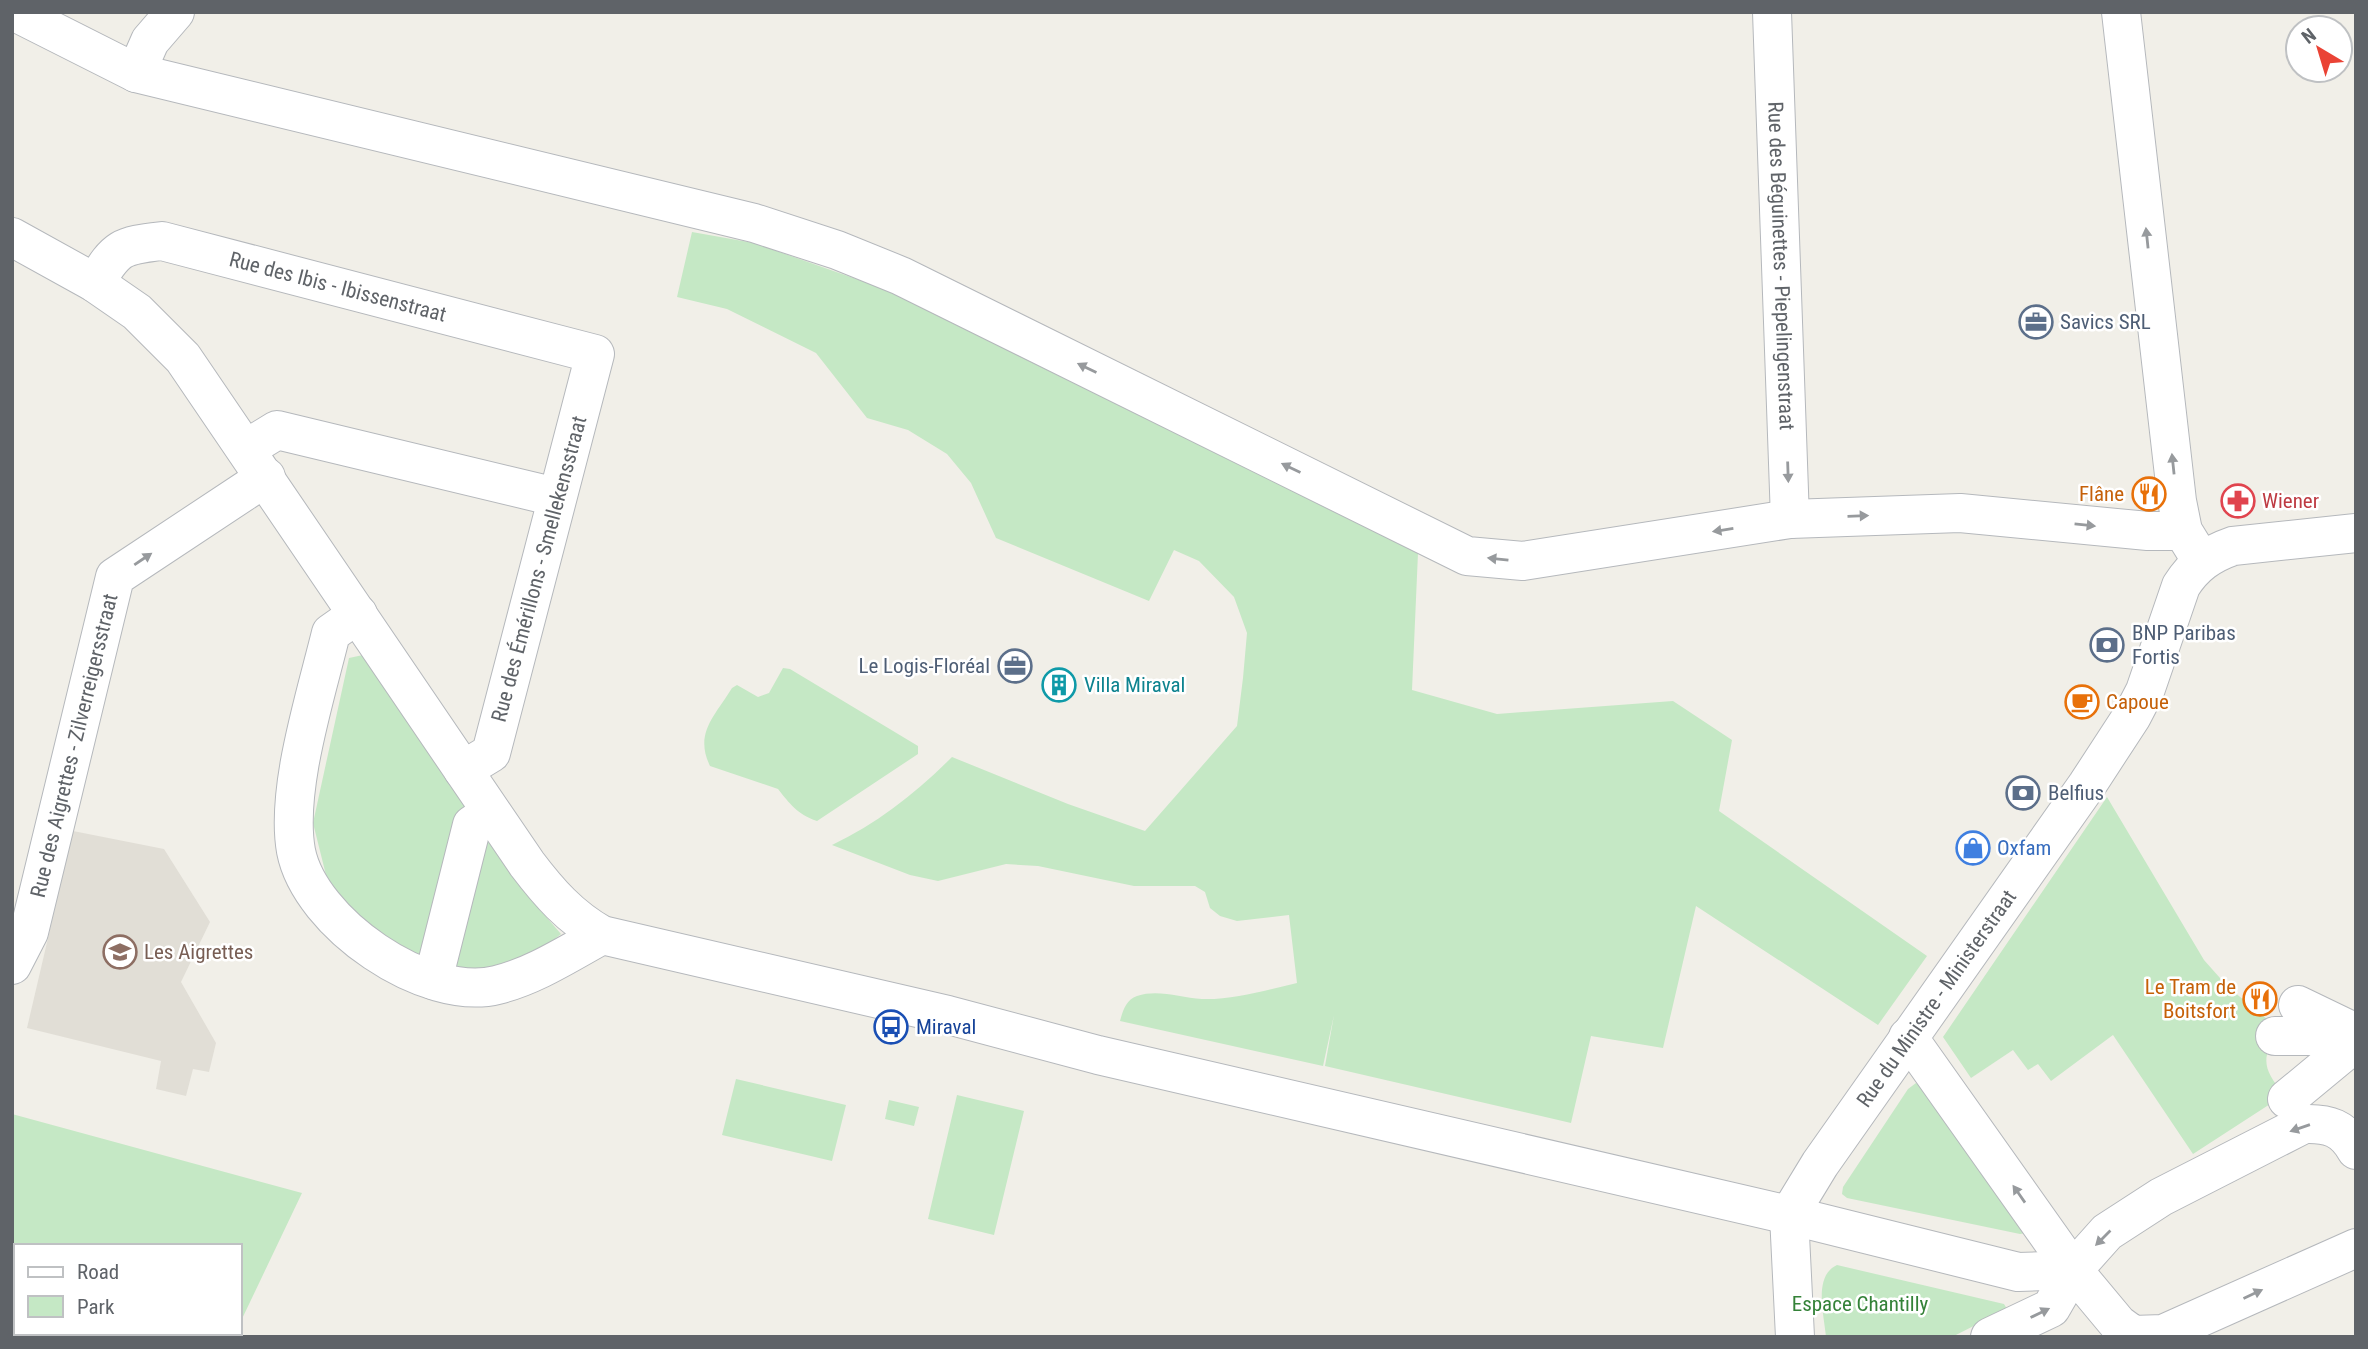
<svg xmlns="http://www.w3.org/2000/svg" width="2368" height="1349" viewBox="0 0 2368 1349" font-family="'Roboto Condensed',sans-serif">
  <rect width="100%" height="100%" fill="#f1efe8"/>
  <path fill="#e1ded6" d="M73,831l91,18 46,73 -29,60 35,61 -7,29 -16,-3 -7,27 -30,-7 5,-28 -134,-33z"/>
  <path fill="#c5e8c5" d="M692,232l62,11 142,50 424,209 98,51 -6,137 85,24 176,-13 59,39 -13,71 208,145 -49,69 -182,-119 -33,142 -72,-12 -20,87 -246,-57 9,-51 -11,51 -203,-45c3,-11 6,-21 17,-25 22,-7 43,2 65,3 31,1 64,-9 95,-16l-8,-68 -52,6 -17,-5 -10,-8 -5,-16 -10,-6h-61l-96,-20 -32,-2 -68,17 -28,-6 -78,-30c46,-22 84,-52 120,-88l116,47 77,27 92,-105 6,-48 4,-45 -13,-36 -35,-36 -25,-11 -25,51 -153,-63 -25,-55 -24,-29 -39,-24 -41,-12 -51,-65 -89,-44 -50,-12z
    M363,655l166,242 32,37 -39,31 -44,7 -55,-11 -51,-23 -44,-55 -15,-60 36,-165z
    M783,668l7,1 128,77v8l-101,67c-20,-7 -27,-17 -39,-32l-68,-23c-16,-33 5,-50 22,-78l5,-3 21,12 11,-4z
    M2107,797l97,163 24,27 51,42c-19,31 -16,39 5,66l-91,59 -80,-119 -62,46 -13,-17 -10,6 -15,-20 -42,28 -28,-41z
    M736,1079l110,26 -14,56 -110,-26z
    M1916,1083l7,5 103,145 -6,1 -173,-36 -5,-4 1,-7 65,-98z
    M957,1095l67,16 -30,124 -66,-16z
    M889,1100l30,7 -5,19 -29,-7z
    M12,1114l290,79 -62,130v-77h-224v87h219l-2,4h-221z
    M1837,1265l167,39 3,5 -55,28h-126c-2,-23 -13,-61 11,-72z"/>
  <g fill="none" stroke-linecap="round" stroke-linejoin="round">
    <defs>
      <g id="minor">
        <path d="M15,12l121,61 618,150 83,27 64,26 566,280 56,5 267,-42 170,-6 188,18h35"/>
        <path id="s1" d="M1772,12l18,507"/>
        <path d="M2121,12l56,489 6,30 13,21"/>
        <path d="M136,73l14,-32 25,-29"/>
        <path d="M12,237l83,46 42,29 46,46 344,506c22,29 43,53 75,71l346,80 150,40 691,160 229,57 55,-2"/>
        <path id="s2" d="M95,283c22,-36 25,-37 67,-42l433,113 -104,399 -28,17"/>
        <path d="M246,449l31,-19 279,67"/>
        <path d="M358,614l-27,19c-15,62 -46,157 -35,218 14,72 130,152 201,134 37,-9 72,-32 105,-50"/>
        <path id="s3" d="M12,965l17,-33 86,-355 151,-100"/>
        <path d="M433,980l39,-155 19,-13"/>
        <path d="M2298,1005l56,27"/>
        <path d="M2275,1036h81"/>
        <path d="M1908,1037l165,233 45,54 15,11 30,-1 193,-86"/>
        <path d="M2287,1099l69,-57"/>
        <path id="s4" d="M1789,1215l31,-51 267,-379 45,-69 13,-25 36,-105c13,-21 29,-32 52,-40l123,-13"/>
        <path d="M1789,1215l6,122"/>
        <path d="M1990,1337l61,-29 22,-38 34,-38 54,-35 143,-73c24,-1 40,4 52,26"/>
      </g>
    </defs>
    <use href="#minor" stroke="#b5b8bc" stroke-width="40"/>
    <use href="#minor" stroke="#fff" stroke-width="38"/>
  </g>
  <defs><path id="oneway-solid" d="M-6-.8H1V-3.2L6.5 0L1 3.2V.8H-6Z" transform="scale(1.75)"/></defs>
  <g fill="#979a9d">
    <use href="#oneway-solid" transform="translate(2147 238) rotate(-96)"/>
    <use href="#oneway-solid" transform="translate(1087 368) rotate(-154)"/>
    <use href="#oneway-solid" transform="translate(2173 464) rotate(-96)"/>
    <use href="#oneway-solid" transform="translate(1291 468) rotate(-154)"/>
    <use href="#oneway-solid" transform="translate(1788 472) rotate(88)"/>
    <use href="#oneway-solid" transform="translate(1858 516) rotate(-2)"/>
    <use href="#oneway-solid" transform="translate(2085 525) rotate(6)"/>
    <use href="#oneway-solid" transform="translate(1723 530) rotate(171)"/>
    <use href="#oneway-solid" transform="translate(143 559) rotate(-34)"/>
    <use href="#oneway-solid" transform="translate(1498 559) rotate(-174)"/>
    <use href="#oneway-solid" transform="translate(2300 1128) rotate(161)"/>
    <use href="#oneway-solid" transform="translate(2019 1194) rotate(-125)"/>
    <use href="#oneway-solid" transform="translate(2103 1238) rotate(135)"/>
    <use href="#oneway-solid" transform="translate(2253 1294) rotate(-25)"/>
    <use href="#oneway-solid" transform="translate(2040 1313) rotate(-26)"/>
  </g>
  <defs>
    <symbol id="office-ring" viewBox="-11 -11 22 22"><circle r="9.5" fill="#fff" stroke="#5c6f8a" stroke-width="1.5"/><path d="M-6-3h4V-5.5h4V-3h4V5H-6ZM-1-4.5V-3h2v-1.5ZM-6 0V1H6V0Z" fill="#5c6f8a"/></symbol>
    <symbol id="restaurant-ring" viewBox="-11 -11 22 22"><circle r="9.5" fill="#fff" stroke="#e8710a" stroke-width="1.5"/><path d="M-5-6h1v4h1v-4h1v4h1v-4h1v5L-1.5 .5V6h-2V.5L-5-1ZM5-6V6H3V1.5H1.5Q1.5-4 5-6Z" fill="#e8710a"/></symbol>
    <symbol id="pharmacy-ring" viewBox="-11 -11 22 22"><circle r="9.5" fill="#fff" stroke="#e0444e" stroke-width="1.5"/><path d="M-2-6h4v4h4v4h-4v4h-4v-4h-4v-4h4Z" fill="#e0444e"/></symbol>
    <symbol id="bank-ring" viewBox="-11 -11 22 22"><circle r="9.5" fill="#fff" stroke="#5c6f8a" stroke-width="1.5"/><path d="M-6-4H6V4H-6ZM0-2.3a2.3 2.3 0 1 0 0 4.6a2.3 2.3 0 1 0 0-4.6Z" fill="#5c6f8a"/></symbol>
    <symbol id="building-ring" viewBox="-11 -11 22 22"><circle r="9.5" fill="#fff" stroke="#0f9aa8" stroke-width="1.5"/><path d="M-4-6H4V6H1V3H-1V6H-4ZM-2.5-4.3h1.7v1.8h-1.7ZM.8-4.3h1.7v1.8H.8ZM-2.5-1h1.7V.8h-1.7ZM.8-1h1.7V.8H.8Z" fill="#0f9aa8"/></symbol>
    <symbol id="cafe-ring" viewBox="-11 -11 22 22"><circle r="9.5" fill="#fff" stroke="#e8710a" stroke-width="1.5"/><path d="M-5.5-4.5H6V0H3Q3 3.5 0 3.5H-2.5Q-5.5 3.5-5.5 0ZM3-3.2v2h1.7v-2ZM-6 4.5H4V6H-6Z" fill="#e8710a"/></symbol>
    <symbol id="shop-ring" viewBox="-11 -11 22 22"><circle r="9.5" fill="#fff" stroke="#3f7fe0" stroke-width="1.5"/><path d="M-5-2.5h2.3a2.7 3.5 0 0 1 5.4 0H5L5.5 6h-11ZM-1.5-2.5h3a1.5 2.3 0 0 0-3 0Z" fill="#3f7fe0"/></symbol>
    <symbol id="school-ring" viewBox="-11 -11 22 22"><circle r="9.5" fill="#fff" stroke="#8d6e63" stroke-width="1.5"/><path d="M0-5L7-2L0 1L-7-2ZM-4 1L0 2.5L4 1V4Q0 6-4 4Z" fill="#8d6e63"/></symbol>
    <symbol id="bus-ring" viewBox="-11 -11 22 22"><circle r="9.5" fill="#fff" stroke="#1a4fb4" stroke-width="1.5"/><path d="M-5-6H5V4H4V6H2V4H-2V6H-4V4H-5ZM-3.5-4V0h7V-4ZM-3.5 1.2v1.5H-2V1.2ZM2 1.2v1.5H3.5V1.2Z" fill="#1a4fb4"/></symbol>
  </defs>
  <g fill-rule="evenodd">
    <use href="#office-ring" x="2017" y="303" width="38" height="38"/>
    <use href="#restaurant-ring" x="2130" y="475" width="38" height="38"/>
    <use href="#pharmacy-ring" x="2219" y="482" width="38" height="38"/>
    <use href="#bank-ring" x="2088" y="626" width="38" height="38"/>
    <use href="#office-ring" x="996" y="647" width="38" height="38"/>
    <use href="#building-ring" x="1040" y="666" width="38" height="38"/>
    <use href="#cafe-ring" x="2063" y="683" width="38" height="38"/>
    <use href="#bank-ring" x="2004" y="774" width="38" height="38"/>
    <use href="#shop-ring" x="1954" y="829" width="38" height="38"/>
    <use href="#school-ring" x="101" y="933" width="38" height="38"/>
    <use href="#restaurant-ring" x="2241" y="980" width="38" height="38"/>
    <use href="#bus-ring" x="872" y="1008" width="38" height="38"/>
  </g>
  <g text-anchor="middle" stroke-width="5" stroke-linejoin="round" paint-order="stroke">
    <g font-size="21" fill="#5f6368" stroke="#fff">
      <text dy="7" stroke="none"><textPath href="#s1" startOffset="254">Rue des Béguinettes - Piepelingenstraat</textPath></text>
      <text dy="7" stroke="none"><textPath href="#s2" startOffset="266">Rue des Ibis - Ibissenstraat</textPath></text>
      <text transform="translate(539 569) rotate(-75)" y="7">Rue des Émérillons - Smellekensstraat</text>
      <text dy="7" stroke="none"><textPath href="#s3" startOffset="229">Rue des Aigrettes - Zilverreigersstraat</textPath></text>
      <text dy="7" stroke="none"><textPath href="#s4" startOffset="262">Rue du Ministre - Ministerstraat</textPath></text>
    </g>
    <g font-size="21" fill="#4e5e75" stroke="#fff" text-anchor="start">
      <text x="2060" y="329">Savics SRL</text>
      <text x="2132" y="640">BNP Paribas<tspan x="2132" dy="24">Fortis</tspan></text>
      <text x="990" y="673" text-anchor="end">Le Logis-Floréal</text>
      <text x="2048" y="800">Belfius</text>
    </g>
    <g font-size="21" fill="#c56008" stroke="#fff" text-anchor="end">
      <text x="2124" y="501">Flâne</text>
      <text x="2106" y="709" text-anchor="start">Capoue</text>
      <text x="2236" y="994">Le Tram de<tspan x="2236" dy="24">Boitsfort</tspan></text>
    </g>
    <g font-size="21" fill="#be3a42" stroke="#fff" text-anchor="start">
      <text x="2262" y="508">Wiener</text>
    </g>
    <g font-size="21" fill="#0d838f" stroke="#fff" text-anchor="start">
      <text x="1084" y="692">Villa Miraval</text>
    </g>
    <g font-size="21" fill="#366cbe" stroke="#fff" text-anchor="start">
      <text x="1997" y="855">Oxfam</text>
    </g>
    <g font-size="21" fill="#785e54" stroke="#fff" text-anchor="start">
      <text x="144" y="959">Les Aigrettes</text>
    </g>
    <g font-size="21" fill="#164399" stroke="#fff" text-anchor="start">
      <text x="916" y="1034">Miraval</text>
    </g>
    <g font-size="21" fill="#348238" stroke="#fff">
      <text x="1860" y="1311">Espace Chantilly</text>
    </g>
  </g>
  <rect width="2368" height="1349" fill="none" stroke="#5f6368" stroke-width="28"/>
  <rect x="14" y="1244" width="228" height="91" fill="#ffffff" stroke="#bfc1c3" stroke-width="2"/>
  <rect x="28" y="1267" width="35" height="10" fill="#ffffff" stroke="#bfc1c3" stroke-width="2"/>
  <text x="77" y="1279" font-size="21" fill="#5f6368">Road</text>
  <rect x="28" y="1296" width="35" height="21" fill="#c5e8c5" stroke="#bfc1c3" stroke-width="2"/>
  <text x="77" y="1314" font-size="21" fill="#5f6368">Park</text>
  <g transform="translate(2319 49) rotate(322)"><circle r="33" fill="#ffffff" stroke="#bfc1c3" stroke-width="2"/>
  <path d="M0-5L12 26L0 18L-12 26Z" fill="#ea4335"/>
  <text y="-10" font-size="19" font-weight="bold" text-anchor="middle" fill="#5f6368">N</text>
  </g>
</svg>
